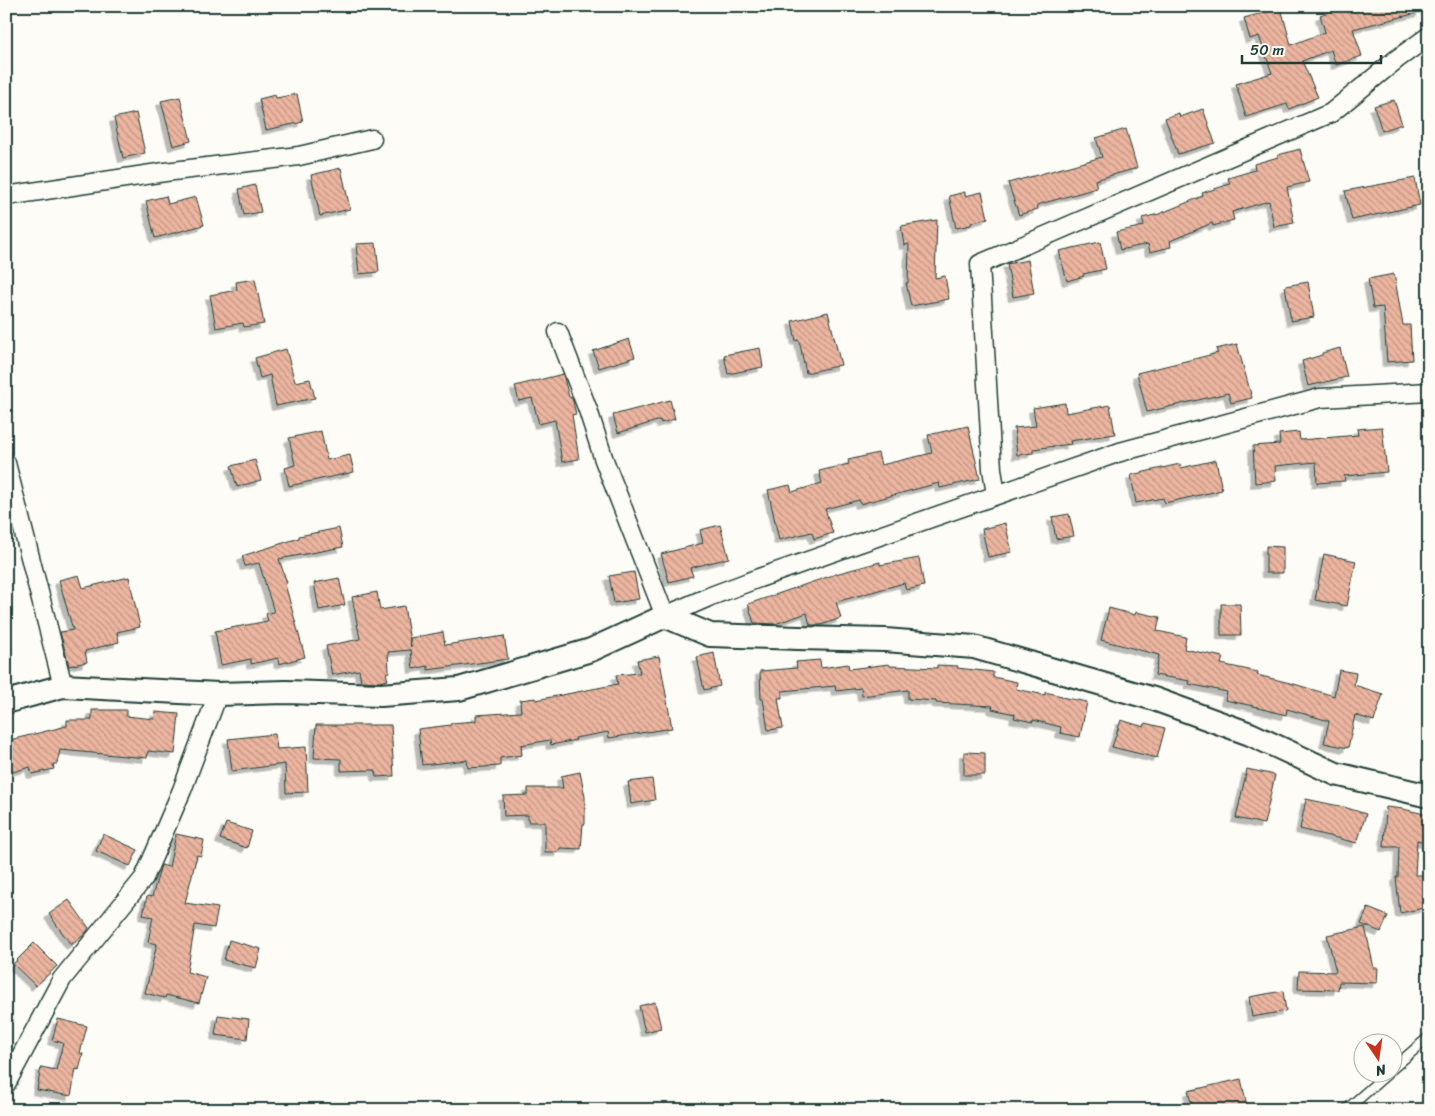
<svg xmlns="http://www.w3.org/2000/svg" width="1435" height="1116" viewBox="0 0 1435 1116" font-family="Sriracha,sans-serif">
  <defs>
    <pattern id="building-back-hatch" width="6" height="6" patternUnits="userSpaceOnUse" patternTransform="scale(1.25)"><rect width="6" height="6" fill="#ecb5a0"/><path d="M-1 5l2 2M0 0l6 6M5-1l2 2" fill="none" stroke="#bf9483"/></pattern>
    <filter id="shadow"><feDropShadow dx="-4.5" dy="4.5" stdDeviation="0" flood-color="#0004"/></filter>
  </defs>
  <rect width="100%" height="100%" fill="#fdfcf7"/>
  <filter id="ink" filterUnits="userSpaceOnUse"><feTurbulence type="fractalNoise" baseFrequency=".02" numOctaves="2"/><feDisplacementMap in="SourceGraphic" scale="10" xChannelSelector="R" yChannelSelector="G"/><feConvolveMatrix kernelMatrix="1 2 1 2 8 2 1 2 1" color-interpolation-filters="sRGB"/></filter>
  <g filter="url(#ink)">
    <path fill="url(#building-back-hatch)" stroke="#1f3d34" filter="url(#shadow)" d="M1345,6h75l1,6 -68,17 9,27 -26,9 -5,-15 -29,11 16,36 -29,12 -2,-5 -41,13 -10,-33 36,-11 -13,-37 -9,3 -6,-21 37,-10 10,37 34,-13 -5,-17z
      M297,94l6,28 -37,8 -7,-31 16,-4 1,3z
      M180,97l11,44 -18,5 -12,-45z
      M1394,100l8,24 -20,7 -8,-25z
      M1203,109l12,34 -37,11 -13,-36 14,-5 1,4z
      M136,113l9,40 -22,5 -9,-40z
      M1126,129l11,39 -42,12 2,8 -60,17 1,4 -19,6 -11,-32 94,-26 -6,-19z
      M1300,149l9,33 -22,5 7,36 -20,4 -5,-26 -37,11 2,8 -21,6 -1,-3 -42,18 1,6 -21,5 -2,-8 -28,6 -4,-18 28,-6 -2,-8 17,-4 44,-18 -1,-3 28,-9 -2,-6 27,-8 -1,-6 24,-7v-2z
      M341,168l9,41 -30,7 -9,-41z
      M1415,178l5,27 -68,15 -7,-29z
      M255,185l6,27 -17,3 -5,-26z
      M965,192v4l17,-4 6,26 -17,5v2l-15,3 -7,-32z
      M166,196l2,8 28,-7 8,28 -49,13 -9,-37z
      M937,220l-2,58 10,-2 4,23 -38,7 -5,-23h2l1,-39 -5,1 -3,-19z
      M1100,242l6,27 -23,5 1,2 -17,5 -8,-30z
      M376,243l3,29 -20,2 -3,-30z
      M1028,260l6,33 -21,4 -6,-33z
      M1394,274l9,51h7l2,35 -25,2 -4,-55 -10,1 -5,-29z
      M255,279l9,45 -20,3 -1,-4 -27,5 -6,-33 27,-5 -1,-8z
      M1308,282l6,35 -23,4 -6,-35z
      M828,312l13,53 -35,8 -7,-33 -3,1 -4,-20z
      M629,339l6,18 -36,11 -6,-17z
      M1237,344l15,54 -21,5 -3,-10 -81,19 -10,-39 81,-20 -2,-4z
      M760,348l3,19 -35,7 -4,-19z
      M1340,348l7,29 -39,9 -6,-25 20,-6v-2z
      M286,349l9,33 15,-3 5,19 -39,8 -6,-31 -10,3 -5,-20z
      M563,374l6,23 3,1 4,16 -4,1 7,44 -17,3 -7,-42 -16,4 -7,-26 -13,3 -4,-15z
      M670,400l5,19 -14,4 -1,-3 -42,13 -5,-18z
      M1065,403l1,10 44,-8 5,29 -45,7 1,3 -38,5v4l-16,2 -3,-27 22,-2 -3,-18z
      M968,426l12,53 -40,9 -1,-5 -79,21 -1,-4 -34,9 8,24 -19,6 -2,-7 -33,8 -11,-50 22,-5 2,7 30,-9 -3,-12 30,-7 -1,-4 30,-7 3,12 51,-12 -4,-18z
      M1382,427l5,45 -43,4 1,5 -28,2 -1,-21 -41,4 1,15 -21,2 -2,-37 27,-2 -1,-10 20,-2 1,8 58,-5 -1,-6z
      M321,431l6,29 23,-5 4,17 -65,14 -4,-18 10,-3 -6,-27z
      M255,460l6,20 -24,7 -6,-21z
      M1216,460l6,30 -57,13 -2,-5 -27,5 -5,-28 49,-11 1,4z
      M1069,514l5,22 -18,3 -4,-22z
      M1005,523l7,29 -24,5 -6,-28z
      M720,525l9,33 -39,10 3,8 -24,6 -8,-28 42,-11 -3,-13z
      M339,528l4,19 -64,12 8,24 -2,1 20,73 -26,7 -1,-6 -27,6v-5l-30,6 -6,-34 53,-10 -2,-7 8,-2 -15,-49 -14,3 -3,-10 57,-18v-2z
      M1266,546l17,1v26h-17z
      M1324,554l32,7 -9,45 -32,-6z
      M919,558l5,28 -18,4 -2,-7 -68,19 5,16 -20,7h-11l-3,-12 -32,11 -21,-1 -6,-19 91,-31 41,-11v3z
      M634,572l5,27 -25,4 -5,-27z
      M79,575l4,13 46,-11 11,50 -23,5 2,10 -34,9 2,11 -18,4 -9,-34 13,-2 -14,-50z
      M339,578l6,27 -26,5 -5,-27z
      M377,592l3,18 24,-4 7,41 -1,-9 33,-6 2,13 59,-9 4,23 -80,11v-4l-15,3 -2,-19 -23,2 1,20 -3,1 2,7 -9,2 -18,-1 -2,-11 -27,5 -6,-29 34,-7 -8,-42z
      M1221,604h19l1,31h-20z
      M1109,608l26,7 1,-3 24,5 -3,14 29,6 -2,12 39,8 -2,7 37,8 -1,3 37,9 40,12 5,-26 17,3 -2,12 29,9 -9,27 -19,-6 -7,33 -24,-5 5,-22 -42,-12 -1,6 -28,-7v-1l-33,-7 2,-8 -38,-8 1,-3 -35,-6 4,-20 -58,-15z
      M714,653l6,33 -16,4 -7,-33z
      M659,656l13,72 -63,10 -1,-6 -33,6 1,2 -25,5 -1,-5 -29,5 1,10 -22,3v8l-32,2 -1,-8 -45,5 -4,-36 33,-4v-2l25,-2v-6l45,-3 -1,-12 16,-2v2l82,-16 -2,-9 24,-2 -3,-13z
      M820,660l1,8 27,-4 1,5 40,-5 1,2 47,2v-3l21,1 -1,2 36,4v5l24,5 -1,7 29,6v-3l17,4 -1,1 26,5 -7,35 -20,-4 1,-6 -28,-7v2l-19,-4 1,-4 -23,-5 1,-3 -57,-3v-2l-28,-2v-9l-46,6 -1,-8 -25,3 -1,-5 -53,5v7h-4l5,30 -15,2 -5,-31h-2l-1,-28 37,-3 -1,-6z
      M92,710h34v6l28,3 1,-7 24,2 -4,40 -27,-3 -1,7 -87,-8 -3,14h-4l1,5 -22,5 -2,-7 -24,7v-33l61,-15v-6h25z
      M1121,720l23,7 1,-4 20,5 -8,30 -45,-11z
      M316,725h75l3,51 -18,1 -1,-7 -34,1v-12l-27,-1z
      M275,734l2,15 29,-2 2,45 -22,1 -1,-29 -53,7 -4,-32z
      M964,752l21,1v22h-21z
      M1247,769l28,6 -11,49 -28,-6z
      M580,772l5,25v27h-2l-2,25 -21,-1 -1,4h-14v-30h-17v-7l-24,1 -1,-20 25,-1v-7h35l-2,-12z
      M652,779l3,21 -24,4 -3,-22z
      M1306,799l38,8 22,7 -9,29 -57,-14z
      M1386,807l17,2 26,6v28l-12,-3 -2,35h9l2,24h-3l1,9 -24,5 -4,-36h2l1,-30h-15z
      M226,823l26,8 -5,17 -27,-9z
      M103,834l35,16 -8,16 -34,-15z
      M176,834l28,6 -3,16 -4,-1 -12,48 33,5 -4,20 -19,-3 -8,47 19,5 -7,26 -33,-8 -1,3 -20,-5 12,-49 -9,-2 5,-25 -10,-2 4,-19 5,1 9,-32 8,2z
      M69,900l20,28 -5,7 -13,10 -22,-31z
      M1368,908l20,8 -7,16 -20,-8z
      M1365,927l9,41h4l-1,15 -38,-1 -1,8 -40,-1 1,-18 37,1 -9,-37z
      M229,940l32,9 -5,19 -32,-8z
      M34,943l23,23 -21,20 -23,-22z
      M1283,991l3,20 -34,6 -3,-20z
      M655,1002l6,26 -16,4 -6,-26z
      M218,1015l31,4 -2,20 -32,-4z
      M58,1019l29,7 -7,27 3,1 -4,16 -3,-1 -5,27 -34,-6 4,-23 15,3 7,-27 -11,-3z
      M1241,1079l7,31h-55l-5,-19z"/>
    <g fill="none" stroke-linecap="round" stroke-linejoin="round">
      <defs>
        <path id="service" d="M1392,1069l37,-32
          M1346,1110l41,-36"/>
        <path id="minor" d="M6,196l159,-24 134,-16 73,-17
          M558,332l30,78 16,50 61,156 46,-20 48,-18 361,-126 200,-54 109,-6
          M6,463l57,223
          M996,495l-4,-26 -12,-205 351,-151 66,-54 32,-23
          M6,1084l56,-105 82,-101 38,-88 36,-96"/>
        <path id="tertiary" d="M6,702l57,-16 155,8 68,-2 95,3 78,-6 132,-39 74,-34 45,19 88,3 87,2 89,7 180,52 96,35 86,40 93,22"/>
      </defs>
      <use href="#service" stroke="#1f3d34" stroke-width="12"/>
      <use href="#minor" stroke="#1f3d34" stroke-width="21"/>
      <use href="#tertiary" stroke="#1f3d34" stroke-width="26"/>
      <use href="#service" stroke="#fdfcf7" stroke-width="9"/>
      <use href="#minor" stroke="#fdfcf7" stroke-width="18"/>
      <use href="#tertiary" stroke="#fdfcf7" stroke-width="22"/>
    </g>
  </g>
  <rect width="1435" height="1116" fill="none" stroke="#fdfcf7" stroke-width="25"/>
  <rect x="12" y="12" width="1410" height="1091" fill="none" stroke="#1f3d34" stroke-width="2" filter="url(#ink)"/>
  <g transform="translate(1378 1058) rotate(167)"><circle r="24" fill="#fdfcf7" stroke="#a4b0a9"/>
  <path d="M0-4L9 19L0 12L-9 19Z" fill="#c8321e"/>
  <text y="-8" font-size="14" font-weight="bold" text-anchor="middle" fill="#1f3d34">N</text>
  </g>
  <path d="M1242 55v8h139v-8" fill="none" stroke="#1f3d34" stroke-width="2.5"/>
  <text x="1250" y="55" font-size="15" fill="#1f3d34" stroke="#fdfcf7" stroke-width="4" paint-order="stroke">50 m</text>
</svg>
